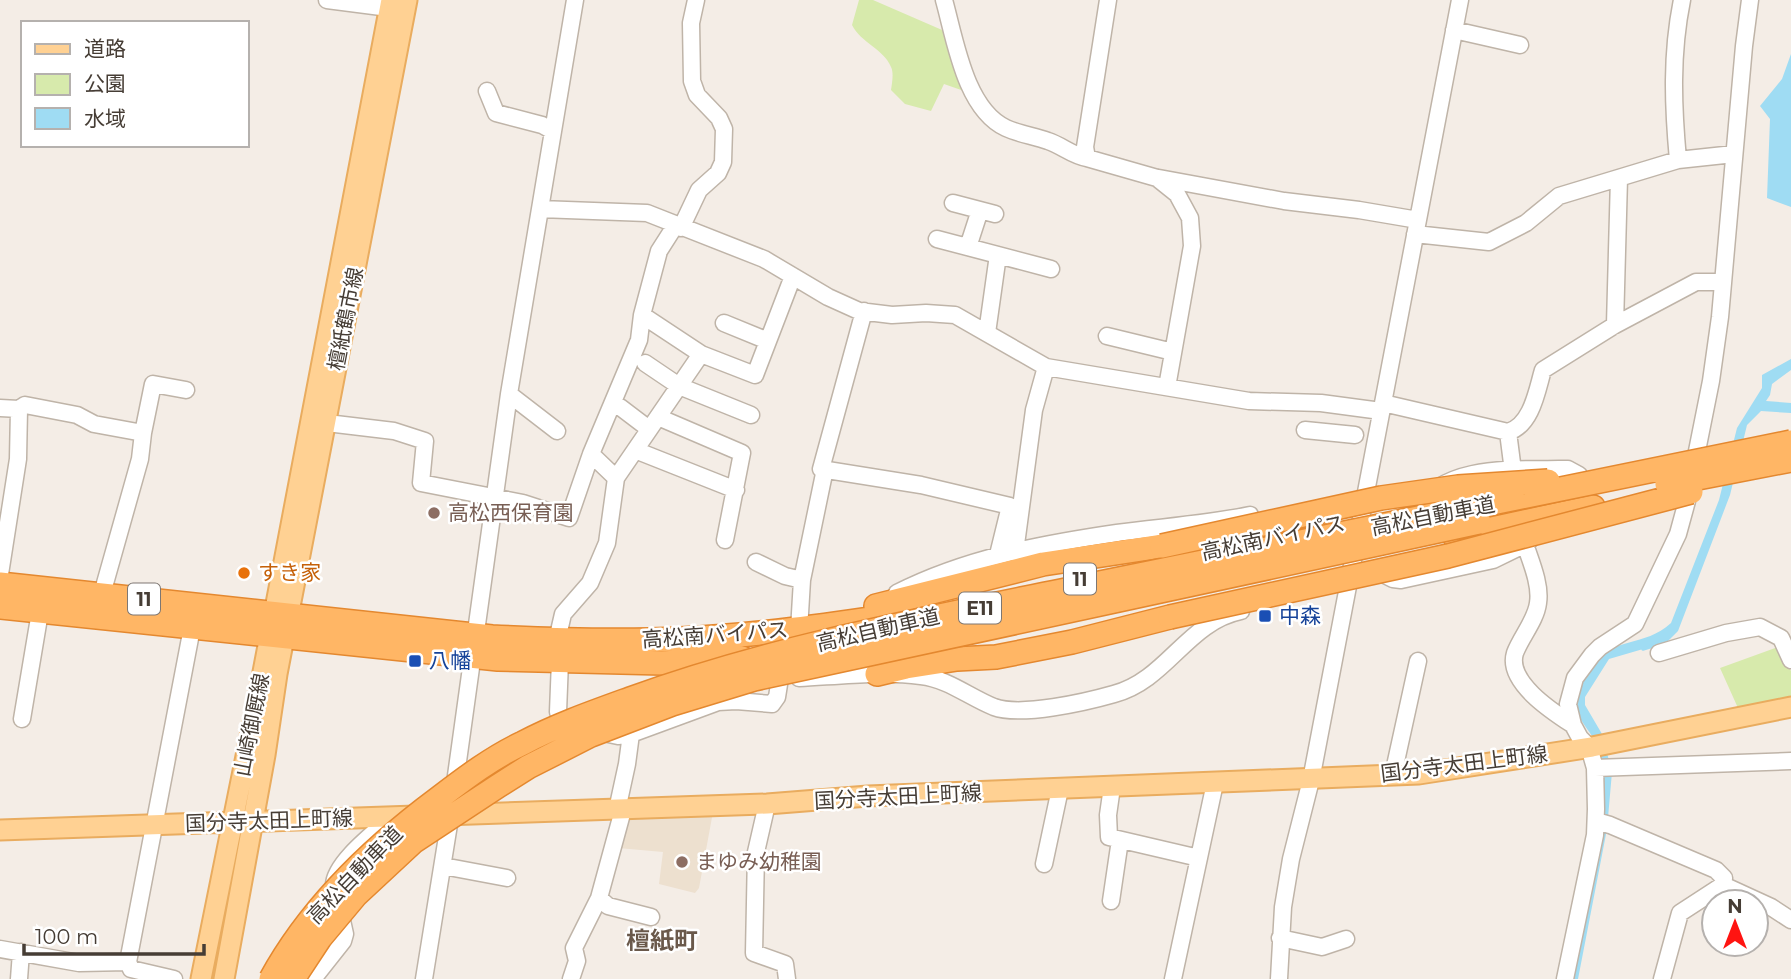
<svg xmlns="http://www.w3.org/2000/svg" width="1791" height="979" viewBox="0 0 1791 979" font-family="Montserrat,'Noto Sans JP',sans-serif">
  <rect width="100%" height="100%" fill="#f4ede6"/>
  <path fill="#ede0cf" d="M713,812l-14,76 -4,5 -36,-9 4,-32 -45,-4 7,-33z"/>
  <path fill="#d7eaac" d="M859,0h14l76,33 15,58 -20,-7 -13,27 -26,-7 -14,-14c1,-7 3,-17 0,-23 -7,-18 -30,-24 -39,-42z
    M1778,647l13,24v27l-53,10 -18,-40z"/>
  <path fill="#9fdcf3" d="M1791,54v153l-24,-9 3,-79 -10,-13 22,-27z
    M1791,359v11l-19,14 -2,11 -4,6 25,2v10l-30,-2 -14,14 -17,70 -52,136 -11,11 -58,17 -24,38v8l17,29 10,38 -5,57 -29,150h-10c8,-37 15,-73 23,-110 7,-33 16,-71 12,-105 -5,-41 -51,-48 -14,-96 25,-33 55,-20 82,-45l48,-123 18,-72 25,-40v-13z"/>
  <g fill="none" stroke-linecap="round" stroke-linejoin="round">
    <path stroke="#9fdcf3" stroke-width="3.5" d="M1643,649l19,-6"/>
    <defs>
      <path id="minor" d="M327,0l62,8
        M944,0c11,39 21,109 62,128 13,6 28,8 42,13 13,4 25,15 39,17
        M1108,0l-23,147 2,11 70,20 20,16 13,24 2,28 -25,141
        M1454,30l66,15
        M487,91l9,22 46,12 11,6
        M1678,160c-5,-54 -7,-106 4,-160
        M1159,178l125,23 75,9 59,10
        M953,203l42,11
        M540,209l107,4 117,46 64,38 31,14 33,4 34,-2 29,2 91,52 203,34 72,2 60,8
        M681,228l18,-38 19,-17 5,-11 1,-33 -5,-11 -22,-23 -5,-14 -1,-58 5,-23
        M1415,234l74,8 37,-19 33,-27 119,-36 56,-6
        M937,239l114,30
        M968,247l12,-37
        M864,311l-43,158 100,16 89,21 -12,49
        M724,323l44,18
        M1615,325l4,-147
        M987,333l11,-78
        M1107,336l66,16
        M701,354l54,21 38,-99
        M645,363l34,23 72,29
        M509,394l48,37
        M1383,403l125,29 5,39
        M620,407l29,22
        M0,408l19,1 -1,50 -18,115
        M19,409l6,-4 52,10 17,9 49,9
        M658,417l84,36 -17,87
        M327,423l67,8 31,10 -4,42 102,20 46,15 22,-64
        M1305,430l50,5
        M1508,432c24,-7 29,-42 35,-62l72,-45 81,-43h27
        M635,450l101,40
        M616,478l-25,-24 48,-114 3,-25
        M1419,508c25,-44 96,-38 140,-39h9l11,6
        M1525,544c6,18 16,41 13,59 -2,17 -17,34 -23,50 -9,29 38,59 58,72
        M1015,552l19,-142 12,-43
        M756,562l29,14 17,4
        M1377,571l16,8 8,1 92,-20 35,-17
        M897,593c69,-35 145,-49 220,-60 44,-6 89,-9 133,-18
        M102,594l38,-135 3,-26 10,-49 33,6
        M799,630l3,-50 23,-111
        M557,640l6,-26 27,-31 17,-40 9,-65 85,-124 -59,-39 17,-64 16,-25
        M1659,653l67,-20 34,-6 21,11 10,22
        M560,661l-2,51 4,5 13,5
        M799,678c40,-2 82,-7 122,-2 27,3 48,21 73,31 27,10 92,-5 120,-13 53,-14 73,-72 127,-83
        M22,719l18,-107
        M599,732l19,4 13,-2 87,-32 18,-1 36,3 5,-7 3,-19
        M1595,768l196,-7
        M1393,775l25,-114
        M1112,787l-4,28 1,22 90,21
        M454,790l55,-396 66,-394
        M767,804l-11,48 -2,101 31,11 2,15
        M617,810l10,-46 4,-30
        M1596,821l14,4 106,45 8,8 -1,7 48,22 20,13
        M1044,864l16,-75
        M443,866l64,12
        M334,886c-1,-22 41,-54 58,-69
        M599,898l9,8 43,11
        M1111,901l9,-61
        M1280,938l42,9 24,-8
        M0,949l79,14 49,-1 64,-334
        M128,962l3,7 43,10
        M19,979l2,-27
        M313,979l30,-38 2,-7 -6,-27
        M424,979l27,-167
        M571,979l6,-18 -3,-13 25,-50 24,-88
        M1173,979l42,-196
        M1279,979l4,-72 8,-48 20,-79 149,-780
        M1565,979l30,-144 1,-26 -1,-41 -6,-21 -9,-9 -7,-13 -5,-21 7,-26 17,-23 8,-8 35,-23 43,-90 9,-33 24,-120 9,-64 24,-271 6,-46
        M1662,979l18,-66 43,-28"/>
      <path id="major" d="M0,830l767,-26 101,-8 551,-22 173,-27 199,-40
        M201,979l62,-307 128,-672
        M224,979l41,-224 12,-81 130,-674"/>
      <path id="highway" d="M1455,537l138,-30
        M0,584l492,53c63,3 125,5 188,2 75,-3 149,-14 223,-25
        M876,606l167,-42 119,-18
        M0,607l498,52 164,4 80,-5
        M877,674l29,-7 51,-8 39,-2 76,-15 98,-25"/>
    </defs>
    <use href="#minor" stroke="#bfb4a8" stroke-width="19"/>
    <use href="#major" stroke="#e9ac5f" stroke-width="23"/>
    <use href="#highway" stroke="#e4882f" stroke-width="26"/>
    <use href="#minor" stroke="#fff" stroke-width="16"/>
    <use href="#major" stroke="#ffd193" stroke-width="19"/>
    <use href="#highway" stroke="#ffb665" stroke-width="23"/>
    <defs>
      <path id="highway-bridge" d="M1667,484l124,-24
        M1162,546l219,-48 77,-11 90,-6
        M1170,617l278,-61 243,-64
        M271,979c40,-73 102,-132 168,-181 26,-20 54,-41 84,-55 34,-18 71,-31 107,-44 149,-54 306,-82 460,-114 234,-47 468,-94 701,-143
        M293,979l27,-41 36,-43 57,-53 85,-56 30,-19 63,-32 81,-31 82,-25 725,-157"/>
    </defs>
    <use href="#highway-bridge" stroke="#e4882f" stroke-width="26" stroke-linecap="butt"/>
    <use href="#highway-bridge" stroke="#ffb665" stroke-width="23"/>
  </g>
  <g fill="#8d6e63" stroke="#fff" stroke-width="2.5">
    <circle cx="434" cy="513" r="7"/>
    <circle cx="682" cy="862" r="7"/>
  </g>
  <circle fill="#e8710a" stroke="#fff" stroke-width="2.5" cx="244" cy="573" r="7"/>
  <g fill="#1a4fb4" stroke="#fff" stroke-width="2.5">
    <rect x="1258" y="609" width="14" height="14" rx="3.5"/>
    <rect x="408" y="654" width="14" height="14" rx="3.5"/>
  </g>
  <g text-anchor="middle" stroke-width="5" stroke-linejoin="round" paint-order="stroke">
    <g fill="#fff" stroke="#7e7772" stroke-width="2">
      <rect x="1064" y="563.5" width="32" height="31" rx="5"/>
      <rect x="128" y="583.5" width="32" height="31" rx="5"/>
      <rect x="959" y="592.5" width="42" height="31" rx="5"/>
    </g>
    <g font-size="19" font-weight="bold" fill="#463d35">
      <text x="1080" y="586">11</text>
      <text x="144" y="606">11</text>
      <text x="980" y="615">E11</text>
    </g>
    <g font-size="21" fill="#463d35" stroke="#fff">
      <text transform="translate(346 319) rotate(-79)" y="7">檀紙鶴市線</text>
      <text transform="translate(1433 516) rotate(-11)" y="7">高松自動車道</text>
      <text transform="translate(1273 538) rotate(-12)" y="7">高松南バイパス</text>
      <text transform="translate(878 630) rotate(-13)" y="7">高松自動車道</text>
      <text transform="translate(715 635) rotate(-4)" y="7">高松南バイパス</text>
      <text transform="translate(252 725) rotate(-79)" y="7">山崎御厩線</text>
      <text transform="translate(1464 764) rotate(-7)" y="7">国分寺太田上町線</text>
      <text transform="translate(898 797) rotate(-3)" y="7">国分寺太田上町線</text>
      <text transform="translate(269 821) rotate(-2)" y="7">国分寺太田上町線</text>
      <text transform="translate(355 875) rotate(-46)" y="7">高松自動車道</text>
    </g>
    <g font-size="21" fill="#785e54" stroke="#fff" text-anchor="start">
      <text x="448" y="520">高松西保育園</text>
      <text x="696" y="869">まゆみ幼稚園</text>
    </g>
    <g font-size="21" fill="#c56008" stroke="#fff" text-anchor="start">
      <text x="258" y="580">すき家</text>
    </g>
    <g font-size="21" fill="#164399" stroke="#fff" text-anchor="start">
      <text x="1279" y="623">中森</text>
      <text x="429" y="668">八幡</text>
    </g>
    <g font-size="24" font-weight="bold" fill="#6a594b" stroke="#fff">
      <text x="662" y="949">檀紙町</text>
    </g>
  </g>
  <rect x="21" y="21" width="228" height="126" fill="#ffffff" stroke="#b5b1ae" stroke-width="2"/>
  <rect x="35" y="44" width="35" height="10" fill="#ffd193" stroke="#b5b1ae" stroke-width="2"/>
  <text x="84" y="56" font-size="21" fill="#463d35">道路</text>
  <rect x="35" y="74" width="35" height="21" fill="#d7eaac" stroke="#b5b1ae" stroke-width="2"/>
  <text x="84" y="91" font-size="21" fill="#463d35">公園</text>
  <rect x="35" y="108" width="35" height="21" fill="#9fdcf3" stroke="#b5b1ae" stroke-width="2"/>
  <text x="84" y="126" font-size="21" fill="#463d35">水域</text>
  <g transform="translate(1735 923)"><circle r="33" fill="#ffffff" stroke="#b5b1ae" stroke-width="2"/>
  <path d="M0-5L12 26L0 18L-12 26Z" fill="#ff1411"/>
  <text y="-10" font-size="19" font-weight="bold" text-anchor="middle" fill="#463d35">N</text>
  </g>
  <path d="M24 944v10h180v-10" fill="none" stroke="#463d35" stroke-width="3.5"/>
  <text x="35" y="944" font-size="21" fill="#463d35" stroke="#ffffff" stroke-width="5" paint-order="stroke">100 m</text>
</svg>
